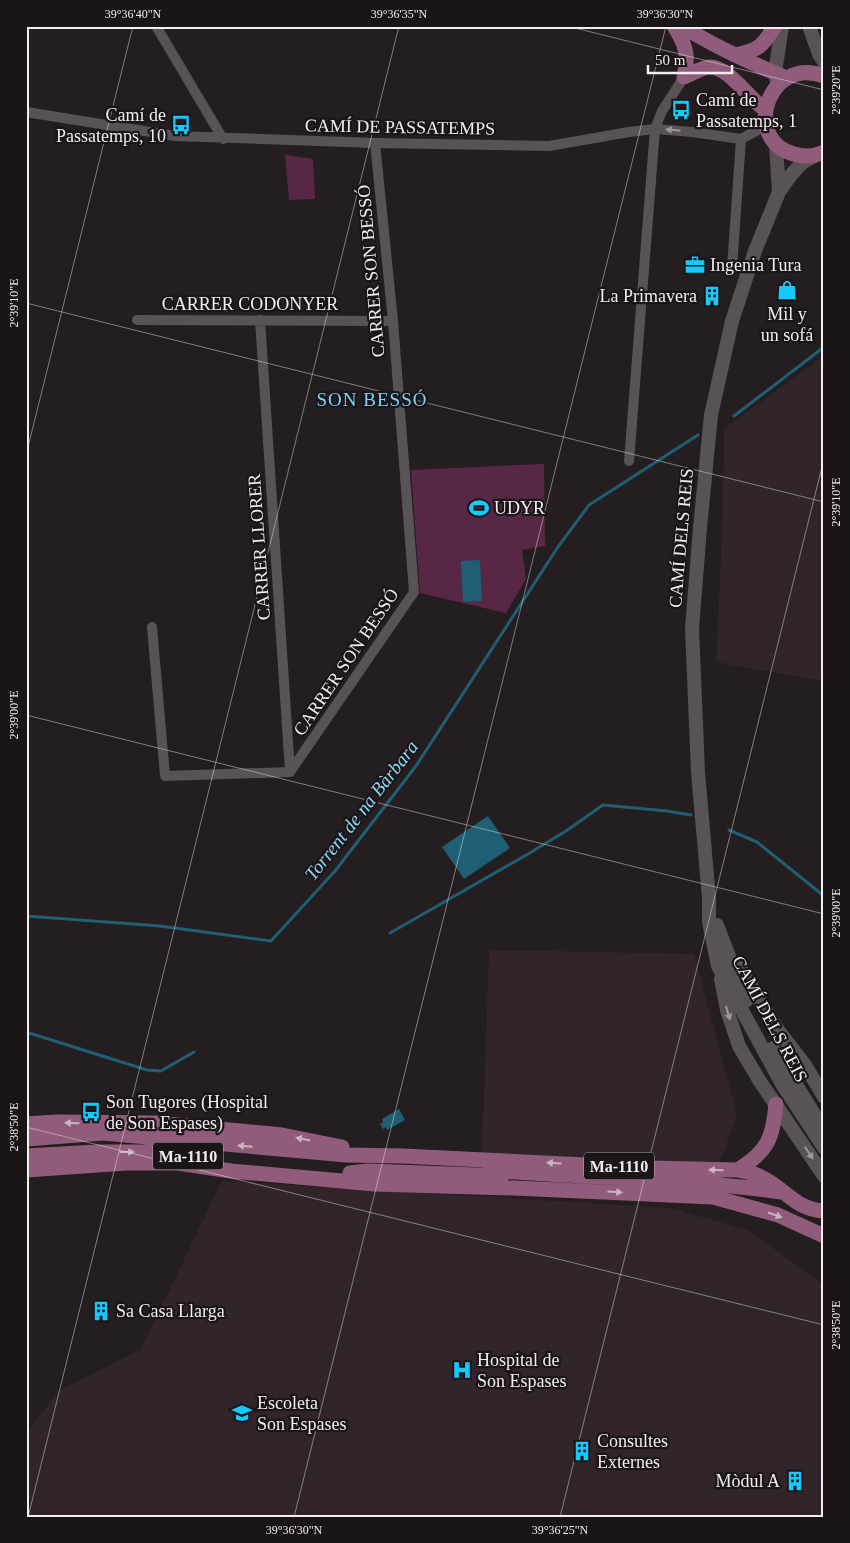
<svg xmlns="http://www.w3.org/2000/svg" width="850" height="1543" viewBox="0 0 850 1543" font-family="Georgia,serif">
  <rect width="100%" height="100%" fill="#241e21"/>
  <path fill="#31252b" d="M824,356v325l-108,-19 7,-146 1,-87z
    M489,950l205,4 43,161 -18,49 -237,-10z
    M222,1181l448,27 78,22 76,55v232h-798v-83l33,-43 82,-42z"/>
  <path fill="#592746" d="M285,155l28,4 2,40 -26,1z
    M544,464l1,82 -23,4 4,29 -20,34 -86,-20 -9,-123z"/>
  <path fill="#1f5e73" d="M480,560l2,41 -19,1 -2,-41z
    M488,816l22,32 -46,31 -22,-32z
    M399,1109l6,11 -18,10 -1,-3 -3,2 -3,-5 3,-2 -1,-3z"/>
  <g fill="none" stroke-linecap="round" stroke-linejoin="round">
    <path stroke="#1f5e73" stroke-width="3" d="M734,416l90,-69
      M729,830l28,12 67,54
      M26,916l134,10 111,15 64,-70 81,-105 142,-219 31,-42 109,-70
      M390,933l138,-79 38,-23 37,-26 64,6 24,4
      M26,1032l121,38 14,1 33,-19"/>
    <path stroke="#595256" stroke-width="10" d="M156,26l67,113
      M26,112l149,24 200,7 174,3 80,-14 26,-3 37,3 49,7 15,-8 9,-13
      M732,268l9,-129
      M137,320l256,1
      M260,320l30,452
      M629,461l26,-332 7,-18 22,-34
      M152,627l13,149 125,-4 124,-180 -21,-271 -18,-178"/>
    <path stroke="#595256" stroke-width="14" d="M809,26l10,28 5,8
      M777,82l-2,-9 7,-47
      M776,145l3,47
      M816,155l-14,8 -11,12 -12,17 -24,59 -23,70 -21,94 -11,113 -8,101 6,143 11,126v24l9,44 64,118 42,64
      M717,925l29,76
      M740,968l38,62 27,35 19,32
      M721,979l6,31 12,36 20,34 65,96
      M773,1048l51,82"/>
    <path stroke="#915c7b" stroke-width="15" d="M674,26c12,19 15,29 10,51
      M682,26c33,21 68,36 104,52
      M735,55c24,-5 27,-8 40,-29
      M824,76c-56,-21 -83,64 -30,78 10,3 19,3 30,-2
      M684,77c8,-3 18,-10 26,-10 20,0 40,34 55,42
      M26,1124l30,-2 101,1 125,12 60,12
      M26,1139l77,-6 244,22 56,1 245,12 90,2c9,2 16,3 23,7 24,11 33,32 63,34
      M26,1156l71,-4h55l27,3
      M26,1170l100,-7h52l53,8 144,13 139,4 199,9 65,18 46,21
      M490,1170c97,8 195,8 291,22
      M738,1170c30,-19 35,-32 38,-66
      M350,1173l18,-2 134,5"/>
  </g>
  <defs><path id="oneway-solid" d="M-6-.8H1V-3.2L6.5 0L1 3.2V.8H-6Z" transform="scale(1.25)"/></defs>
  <g fill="#9e989b">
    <use href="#oneway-solid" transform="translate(673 130) rotate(-174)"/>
    <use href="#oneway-solid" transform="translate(728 1013) rotate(73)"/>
    <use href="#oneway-solid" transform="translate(809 1153) rotate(56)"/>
  </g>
  <g fill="#cbb3c1">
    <use href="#oneway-solid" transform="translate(72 1123) rotate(-179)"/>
    <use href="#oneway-solid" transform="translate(303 1139) rotate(-169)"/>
    <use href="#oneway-solid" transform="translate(245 1146) rotate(-175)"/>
    <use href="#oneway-solid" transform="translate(127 1152)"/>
    <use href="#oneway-solid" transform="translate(554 1163) rotate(-177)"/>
    <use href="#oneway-solid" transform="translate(716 1170) rotate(-178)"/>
    <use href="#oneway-solid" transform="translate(615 1192) rotate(3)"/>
    <use href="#oneway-solid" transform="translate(775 1215) rotate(19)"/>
  </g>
  <path fill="none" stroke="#f2edf0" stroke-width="1" stroke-opacity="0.45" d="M567,26l257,64M26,303l798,199M26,455l107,-429M26,715l798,199M26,1127l798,198M28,1517l371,-1491M294,1517l372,-1491M560,1517l264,-1058"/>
  <defs>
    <symbol id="bus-bare" viewBox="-9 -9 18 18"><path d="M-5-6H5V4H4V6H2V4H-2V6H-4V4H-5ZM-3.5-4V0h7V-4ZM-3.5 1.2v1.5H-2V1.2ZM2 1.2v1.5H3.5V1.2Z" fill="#12cafb" stroke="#1b1518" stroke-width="2.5" paint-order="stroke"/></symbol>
    <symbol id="office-bare" viewBox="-9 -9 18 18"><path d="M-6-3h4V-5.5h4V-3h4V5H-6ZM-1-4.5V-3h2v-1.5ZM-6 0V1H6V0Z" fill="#12cafb" stroke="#1b1518" stroke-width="2.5" paint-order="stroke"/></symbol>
    <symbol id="shop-bare" viewBox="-9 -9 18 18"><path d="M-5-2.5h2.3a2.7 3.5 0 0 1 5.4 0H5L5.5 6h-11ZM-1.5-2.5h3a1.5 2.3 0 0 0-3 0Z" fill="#12cafb" stroke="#1b1518" stroke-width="2.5" paint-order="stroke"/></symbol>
    <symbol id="building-bare" viewBox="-9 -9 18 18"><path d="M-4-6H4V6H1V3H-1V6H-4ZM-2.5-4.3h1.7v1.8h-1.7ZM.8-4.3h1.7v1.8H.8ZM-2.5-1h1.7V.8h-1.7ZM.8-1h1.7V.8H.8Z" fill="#12cafb" stroke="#1b1518" stroke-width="2.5" paint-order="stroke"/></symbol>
    <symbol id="stadium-bare" viewBox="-9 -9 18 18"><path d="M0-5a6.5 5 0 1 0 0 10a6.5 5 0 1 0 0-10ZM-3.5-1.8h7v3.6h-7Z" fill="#12cafb" stroke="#1b1518" stroke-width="2.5" paint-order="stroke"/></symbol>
    <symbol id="hospital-bare" viewBox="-9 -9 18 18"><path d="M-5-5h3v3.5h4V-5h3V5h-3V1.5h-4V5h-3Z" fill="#12cafb" stroke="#1b1518" stroke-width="2.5" paint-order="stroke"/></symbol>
    <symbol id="school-bare" viewBox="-9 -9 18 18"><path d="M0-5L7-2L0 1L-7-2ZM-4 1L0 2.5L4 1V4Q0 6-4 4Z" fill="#12cafb" stroke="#1b1518" stroke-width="2.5" paint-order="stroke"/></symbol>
  </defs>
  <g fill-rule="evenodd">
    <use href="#bus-bare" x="667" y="96" width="28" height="28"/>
    <use href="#bus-bare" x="167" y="111" width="28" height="28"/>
    <use href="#office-bare" x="681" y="251" width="28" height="28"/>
    <use href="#shop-bare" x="773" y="276" width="28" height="28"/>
    <use href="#building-bare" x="698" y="282" width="28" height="28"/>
    <use href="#stadium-bare" x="465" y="494" width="28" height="28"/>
    <use href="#bus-bare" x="77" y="1098" width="28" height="28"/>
    <use href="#building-bare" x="87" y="1297" width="28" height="28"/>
    <use href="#hospital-bare" x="448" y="1356" width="28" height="28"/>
    <use href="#school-bare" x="228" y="1399" width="28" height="28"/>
    <use href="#building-bare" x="568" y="1437" width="28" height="28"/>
    <use href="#building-bare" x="781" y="1467" width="28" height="28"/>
  </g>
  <g text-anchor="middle" stroke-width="4.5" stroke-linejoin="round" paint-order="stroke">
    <g fill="#1b1518" stroke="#b2acaf" stroke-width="1">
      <rect x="153" y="1142.5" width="70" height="27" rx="4"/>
      <rect x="584" y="1152.5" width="70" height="27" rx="4"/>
    </g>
    <g font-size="16" font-weight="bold" fill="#f2edf0">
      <text x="188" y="1162">Ma-1110</text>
      <text x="619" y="1172">Ma-1110</text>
    </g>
    <g font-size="18" fill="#f2edf0" stroke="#1b1518" text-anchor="start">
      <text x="696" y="106">Camí de<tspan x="696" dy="21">Passatemps, 1</tspan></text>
      <text x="166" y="121" text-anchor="end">Camí de<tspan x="166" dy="21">Passatemps, 10</tspan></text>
      <text x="710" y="271">Ingenia Tura</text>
      <text x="697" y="302" text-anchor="end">La Primavera</text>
      <text x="787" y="320" text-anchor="middle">Mil y<tspan x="787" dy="21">un sofá</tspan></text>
      <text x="494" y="514">UDYR</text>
      <text x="106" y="1108">Son Tugores (Hospital<tspan x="106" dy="21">de Son Espases)</tspan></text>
      <text x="116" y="1317">Sa Casa Llarga</text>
      <text x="477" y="1366">Hospital de<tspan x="477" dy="21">Son Espases</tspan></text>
      <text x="257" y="1409">Escoleta<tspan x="257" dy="21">Son Espases</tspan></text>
      <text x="597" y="1447">Consultes<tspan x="597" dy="21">Externes</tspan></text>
      <text x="780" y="1487" text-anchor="end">Mòdul A</text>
    </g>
    <g font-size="18" fill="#f2edf0" stroke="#1b1518">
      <text transform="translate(400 127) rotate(1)" y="6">CAMÍ DE PASSATEMPS</text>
      <text transform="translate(371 271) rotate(-95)" y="6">CARRER SON BESSÓ</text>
      <text x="250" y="310">CARRER CODONYER</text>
      <text transform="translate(681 538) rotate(-85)" y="6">CAMÍ DELS REIS</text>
      <text transform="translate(259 547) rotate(-94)" y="6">CARRER LLORER</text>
      <text transform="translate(346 662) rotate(-56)" y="6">CARRER SON BESSÓ</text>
      <text transform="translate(770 1019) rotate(62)" y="6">CAMÍ DELS REIS</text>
    </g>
    <g font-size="19" letter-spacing="1" fill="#79d5f7" stroke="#1b1518">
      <text x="372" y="406">SON BESSÓ</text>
    </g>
    <g font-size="19" font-style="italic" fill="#89daf8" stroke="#1b1518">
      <text transform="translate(361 810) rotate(-52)" y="7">Torrent de na Bàrbara</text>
    </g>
  </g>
  <rect width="850" height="1543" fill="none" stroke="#1b1518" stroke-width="55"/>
  <path d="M648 65v8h84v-8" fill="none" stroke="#f2edf0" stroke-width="2.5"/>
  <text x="655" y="65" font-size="15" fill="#f2edf0" stroke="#1b1518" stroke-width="4" paint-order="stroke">50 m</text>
  <rect x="28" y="28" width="794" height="1488" fill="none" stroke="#f2edf0" stroke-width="2"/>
  <g font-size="12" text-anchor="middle" fill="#f2edf0">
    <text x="133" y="18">39°36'40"N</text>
    <text x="399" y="18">39°36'35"N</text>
    <text x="665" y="18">39°36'30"N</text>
    <text transform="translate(836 90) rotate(-90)" y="4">2°39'20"E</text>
    <text transform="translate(14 303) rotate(-90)" y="4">2°39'10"E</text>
    <text transform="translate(836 502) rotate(-90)" y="4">2°39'10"E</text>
    <text transform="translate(14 715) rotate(-90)" y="4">2°39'00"E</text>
    <text transform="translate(836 913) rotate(-90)" y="4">2°39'00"E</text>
    <text transform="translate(14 1127) rotate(-90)" y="4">2°38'50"E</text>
    <text transform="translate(836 1325) rotate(-90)" y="4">2°38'50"E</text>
    <text x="294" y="1534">39°36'30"N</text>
    <text x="560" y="1534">39°36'25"N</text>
  </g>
</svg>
